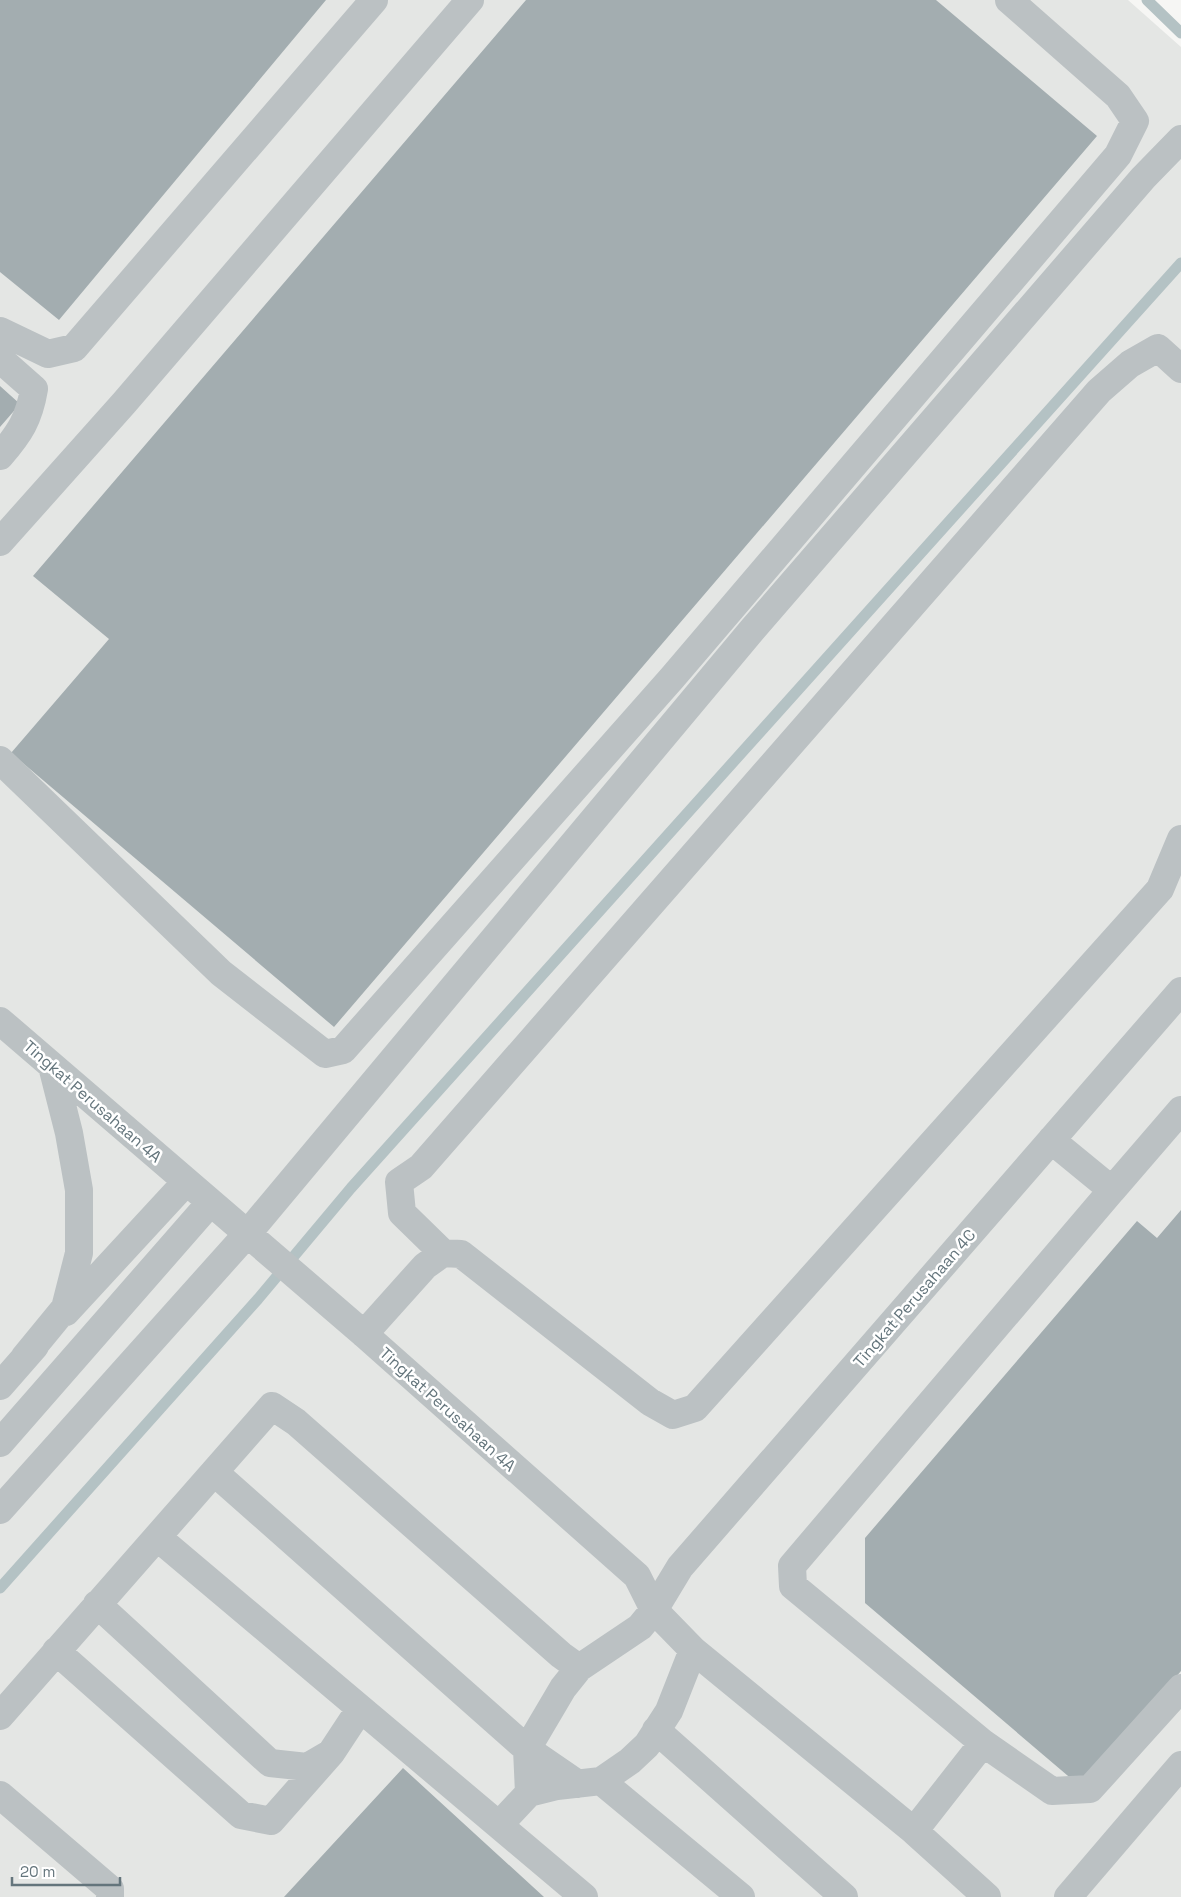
<svg xmlns="http://www.w3.org/2000/svg" width="1181" height="1897" viewBox="0 0 1181 1897" font-family="'Space Grotesk',sans-serif">
  <rect width="100%" height="100%" fill="#f6f6f4"/>
  <path fill="#e4e6e4" d="M0,0h1128l53,47v1850h-1181z"/>
  <g fill="none" stroke-linecap="round" stroke-linejoin="round">
    <path stroke="#b4c2c4" stroke-width="11" d="M1147,0l34,33
      M0,1588l258,-289 93,-111 830,-925"/>
  </g>
  <path fill="#a3adb0" d="M0,0h326l-267,320 -59,-48z
    M526,0h410l161,136 -763,891 -323,-274 98,-114 -76,-63z
    M0,386l20,18 -20,23z
    M1181,1210v461l-100,116 -216,-184v-65l272,-317 20,17z
    M403,1768l141,129h-260z"/>
  <g fill="none" stroke-linecap="round" stroke-linejoin="round">
    <path stroke="#bbc1c3" stroke-width="28" d="M0,331l48,23 26,-6 300,-348
      M0,359l34,30c-5,30 -14,44 -34,67
      M0,542l124,-139 346,-403
      M0,760l221,213 104,81 18,-4 329,-372 446,-523 17,-34 -17,-25 -109,-96
      M0,1021l364,313 273,242 17,34 39,40 221,181 73,66
      M1051,1140l61,50 69,-80
      M1112,1190l-320,376 1,20 190,157 69,48 38,-2 91,-101
      M443,1253l-41,-40 -3,-31 22,-15 678,-776 31,-27 28,-16 23,21
      M66,1312l120,-130
      M364,1334l61,-68 18,-13 18,1 189,148 23,13 22,-7 465,-519 21,-50
      M24,1358l41,-50 14,-55v-63l-10,-57 -17,-67
      M0,1386l35,-40
      M0,1443l210,-240
      M214,1472l313,277 51,35
      M0,1510l248,-277 504,-603 391,-452 38,-39
      M157,1537l427,360
      M97,1604l173,159 37,4 24,-14 29,-44
      M56,1651l185,164 30,6 60,-68
      M0,1716l272,-310 24,16 265,233 18,13
      M656,1730l188,167
      M601,1781l140,116
      M529,1793l-2,-44 36,-61 16,-20 61,-41 14,-17 26,-43 501,-576
      M0,1795l110,94v8
      M499,1825l30,-32 28,-7 44,-5 29,-20 17,-16 22,-34 24,-61
      M914,1831l69,-88
      M1068,1897l113,-132"/>
  </g>
  <g text-anchor="middle" stroke-width="5" stroke-linejoin="round" paint-order="stroke">
    <g font-size="16" fill="#64757c" stroke="#fff">
      <text transform="translate(93 1101) rotate(41)" y="6">Tingkat Perusahaan 4A</text>
      <text transform="translate(914 1298) rotate(-49)" y="6">Tingkat Perusahaan 4C</text>
      <text transform="translate(448 1409) rotate(42)" y="6">Tingkat Perusahaan 4A</text>
    </g>
  </g>
  <path d="M12 1877v8h108v-8" fill="none" stroke="#64757c" stroke-width="2.5"/>
  <text x="20" y="1877" font-size="15" fill="#64757c" stroke="#ffffff" stroke-width="4" paint-order="stroke">20 m</text>
</svg>
